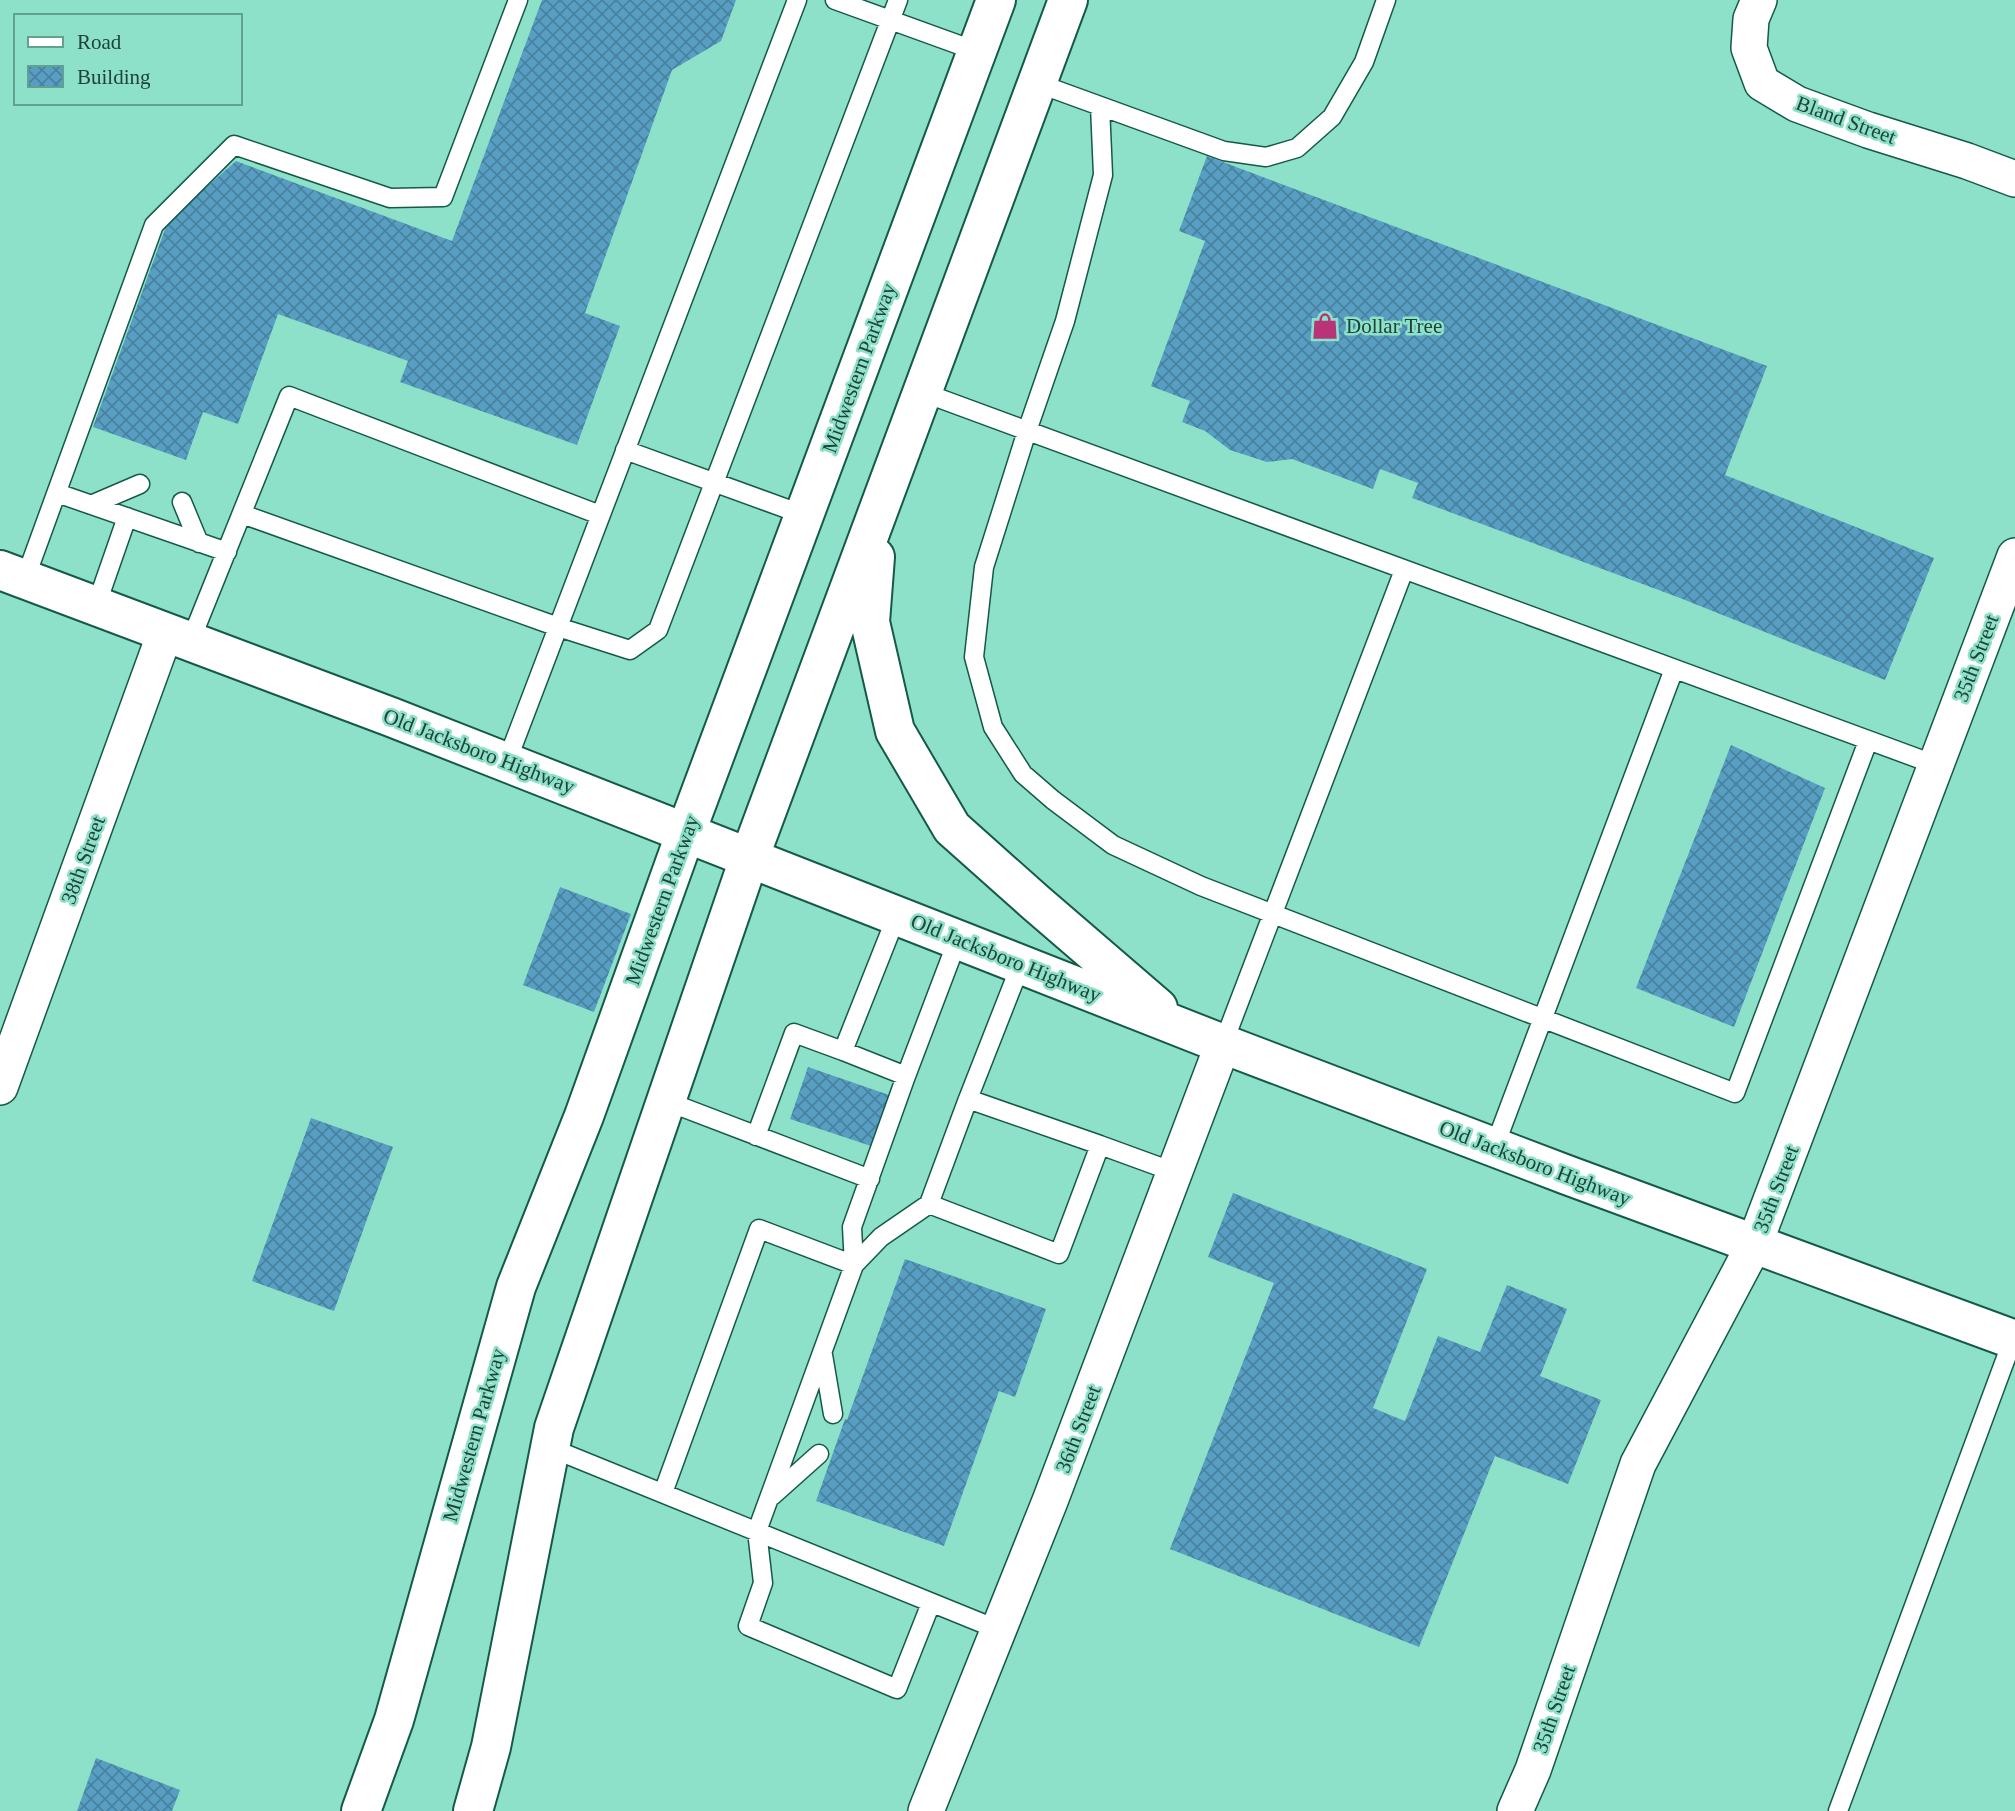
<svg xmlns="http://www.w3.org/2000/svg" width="2015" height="1811" viewBox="0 0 2015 1811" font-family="Georgia,serif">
  <defs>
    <pattern id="building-cross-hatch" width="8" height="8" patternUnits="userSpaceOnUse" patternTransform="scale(1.75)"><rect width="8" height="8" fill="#589ec3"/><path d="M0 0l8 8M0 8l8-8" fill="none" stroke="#48829f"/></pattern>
  </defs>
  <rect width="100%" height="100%" fill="#8de1c8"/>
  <path fill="url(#building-cross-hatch)" d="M542,0h194l-15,41 -49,29 -87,243 35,13 -43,119 -177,-63 8,-21 -130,-47 -40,110 -35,-12 -17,48 -93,-33 75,-206 68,-60 216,80z
    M1207,156l560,210 -42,109 209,83 -49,122 -205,-82 -268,-100 6,-15 -38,-14 -7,20 -81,-30 -25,3 -37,-12 -25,-19 -23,-9 8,-21 -39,-15 54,-145 -26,-10z
    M1731,745l94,43 -91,239 -98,-39z
    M560,887l71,27 -37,98 -71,-27z
    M808,1067l81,28 -18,51 -81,-27z
    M311,1118l82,29 -59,164 -82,-30z
    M1233,1193l194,76 -54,139 32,13 33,-85 42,16 27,-67 60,24 -27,67 61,24 -33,84 -73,-28 -76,191 -249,-98 104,-266 -66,-26z
    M905,1259l141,50 -31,88 -16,-6 -55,155 -128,-45 29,-82 2,1z
    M96,1758l84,32 -8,21h-95z"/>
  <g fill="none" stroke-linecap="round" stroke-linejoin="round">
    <defs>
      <path id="lane" d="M835,0l141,51
        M1037,83l187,68 42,6 31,-9 35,-31 32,-55 22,-62
        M1100,106l3,69 -38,146 -38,110 -43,136 -10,90 19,70 30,47 30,26 60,45 88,41 534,207 133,-352
        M922,392l1014,373
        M625,450l179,65
        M57,493l170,59
        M182,502l17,41
        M91,505l49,-21
        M242,514l316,113 72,23 28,-20 240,-630
        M25,579l129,-354 80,-80 156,53 53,-1 75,-197
        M96,606l31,-89
        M190,642l99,-246 311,119
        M507,761l290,-761
        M1223,1044l181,-474
        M906,1076l52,-137
        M968,1099l53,-135
        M666,1101l204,78
        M756,1136l38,-103 49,18
        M1494,1148l180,-479
        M929,1204l39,-105 132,46
        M823,1355l10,59
        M551,1448l448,182
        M663,1493l96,-264 95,36 -2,-38 54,-151 -63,-25 54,-136
        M772,1496l47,-42
        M931,1603l-34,86 -149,-63 15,-43 -6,-52 97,-266 27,-28 48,-33 130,50 41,-109 74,27
        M1838,1811l175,-472"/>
      <path id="street" d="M1759,0l-8,19 -2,29 13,35 35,21 71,26 99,31 48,18
        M0,1087l165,-454
        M926,1811l124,-310 173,-457
        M1515,1811l18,-41 105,-306 116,-219 261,-689"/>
      <path id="secondary" d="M875,557l-5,65 25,109 57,97 83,74 123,106
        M0,570l391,147 832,327 344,131 448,165
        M361,1811l33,-91 122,-433 68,-171 102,-284 310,-832
        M473,1811l18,-64 63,-319 196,-572 318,-856"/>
    </defs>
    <use href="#lane" stroke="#145949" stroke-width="21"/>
    <use href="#street" stroke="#145949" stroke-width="38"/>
    <use href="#secondary" stroke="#145949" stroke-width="42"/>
    <use href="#lane" stroke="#fff" stroke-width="18"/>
    <use href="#street" stroke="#fff" stroke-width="35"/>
    <use href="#secondary" stroke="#fff" stroke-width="38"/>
  </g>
  <defs>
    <symbol id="shop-bare" viewBox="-9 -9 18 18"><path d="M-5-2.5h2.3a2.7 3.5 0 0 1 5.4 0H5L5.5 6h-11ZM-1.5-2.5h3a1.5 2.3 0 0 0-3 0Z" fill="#b83377" stroke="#8de1c8" stroke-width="2.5" paint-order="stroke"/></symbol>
  </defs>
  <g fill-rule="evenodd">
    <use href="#shop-bare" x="1306" y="307" width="38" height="38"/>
  </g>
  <g text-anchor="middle" stroke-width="5" stroke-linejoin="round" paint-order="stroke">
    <g font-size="21" fill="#1f4239" stroke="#8de1c8">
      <text transform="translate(1846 120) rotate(20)" y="7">Bland Street</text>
      <text transform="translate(859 368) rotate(-70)" y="7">Midwestern Parkway</text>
      <text transform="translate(1976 658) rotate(-69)" y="7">35th Street</text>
      <text transform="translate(479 751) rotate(21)" y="7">Old Jacksboro Highway</text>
      <text transform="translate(83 860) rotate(-70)" y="7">38th Street</text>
      <text transform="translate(662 900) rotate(-70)" y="7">Midwestern Parkway</text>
      <text transform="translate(1006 958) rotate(22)" y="7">Old Jacksboro Highway</text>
      <text transform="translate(1535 1163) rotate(21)" y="7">Old Jacksboro Highway</text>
      <text transform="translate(1776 1189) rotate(-69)" y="7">35th Street</text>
      <text transform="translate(1078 1429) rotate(-69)" y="7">36th Street</text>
      <text transform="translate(474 1435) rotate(-74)" y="7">Midwestern Parkway</text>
      <text transform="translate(1554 1709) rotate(-71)" y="7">35th Street</text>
    </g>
    <g font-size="21" fill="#1f4239" stroke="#8de1c8" text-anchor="start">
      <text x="1346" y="333">Dollar Tree</text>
    </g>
  </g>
  <rect x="14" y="14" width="228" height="91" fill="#8de1c8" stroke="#61a18f" stroke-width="2"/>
  <rect x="28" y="37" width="35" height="10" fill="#ffffff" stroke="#61a18f" stroke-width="2"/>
  <text x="77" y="49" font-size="21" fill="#1f4239">Road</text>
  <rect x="28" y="66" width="35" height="21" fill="url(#building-cross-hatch)" stroke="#61a18f" stroke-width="2"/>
  <text x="77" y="84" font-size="21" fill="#1f4239">Building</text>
</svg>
